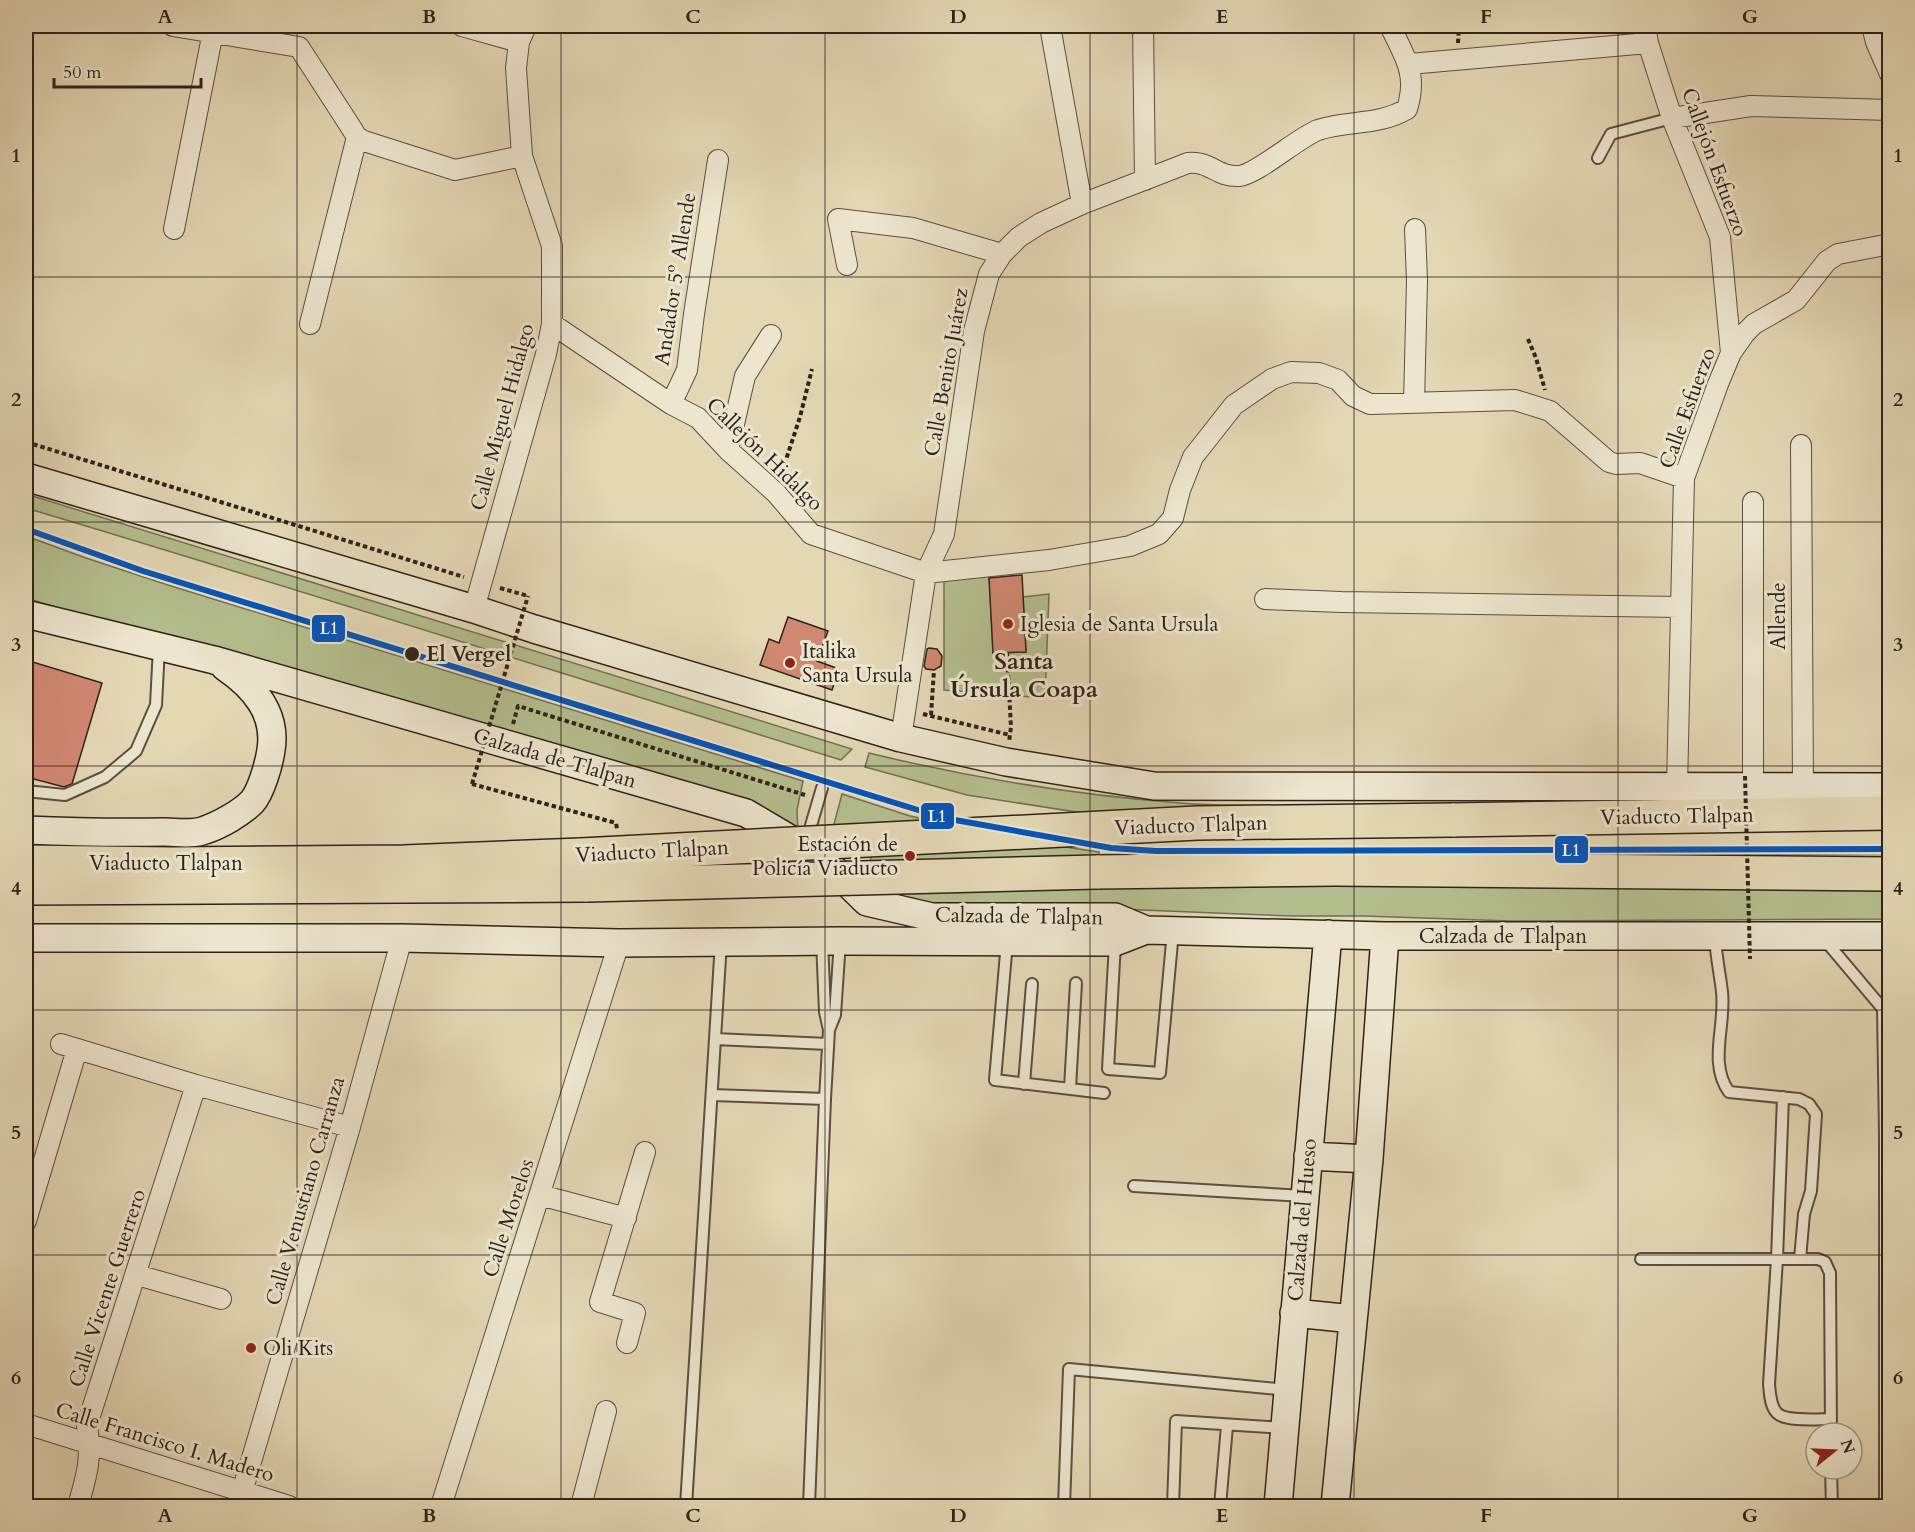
<svg xmlns="http://www.w3.org/2000/svg" width="1915" height="1532" viewBox="0 0 1915 1532" font-family="Cardo,serif">
  <rect width="100%" height="100%" fill="#e3d7b4"/>
  <filter id="stains"><feTurbulence type="fractalNoise" baseFrequency=".00333" numOctaves="4"/><feColorMatrix values="0 0 0 0 .2 0 0 0 0 .09 0 0 0 0 .02 0 0 0 .5 -.17"/></filter>
  <radialGradient id="worn" r=".72"><stop offset=".6" stop-color="#630" stop-opacity="0"/><stop offset="1" stop-color="#630" stop-opacity=".3"/></radialGradient>
  <path fill="#b4be8d" stroke="#727054" stroke-width="1.5" d="M26,494l826,255 -11,11c-272,-84 -543,-171 -815,-252z
    M26,536l60,22 82,27 635,196 -6,29 1,22 -772,-234z
    M989,571l4,82 33,-1 -3,-55 26,-3 -4,104 -101,-8v-116z
    M869,753c102,25 207,42 312,50 33,3 67,2 101,3l-135,17 -180,-28 -102,-28z
    M842,794l68,22 135,28 54,8 -1,32 791,3v32l-378,2 -147,-5h-73l-174,-7 -163,-3 -42,-4 -44,-16 4,-42 -42,-5z
    M1890,853l-1,9 -447,-4z"/>
  <path fill="#d18871" stroke="#2f221b" stroke-width="1.5" d="M1022,575l4,77 -33,1 -4,-75z
    M788,617l40,14 -11,30 22,8 -7,21 -72,-25 9,-26 10,4z
    M929,648l8,1 5,7 -1,10 -7,4 -8,-1 -2,-3 3,-17z
    M26,660l76,23 -30,101 -8,3 -38,-10z"/>
  <g fill="none" stroke-linecap="round" stroke-linejoin="round">
    <defs>
      <path id="service" d="M1598,158l13,-24 61,-16
        M26,791l39,4 40,-18 31,-26 20,-46 3,-58
        M807,839l15,-51
        M1715,937c1,19 5,37 7,55 4,33 -14,71 7,100l70,7 10,5 7,10 -5,77 -7,23 -4,45
        M1824,939l59,70 2,126v371
        M822,941l3,71 4,18
        M1007,942l-12,138 109,13
        M1115,943l-7,126 52,4 13,-142
        M715,1039l113,5
        M1024,1084l8,-100
        M1070,1088l6,-105
        M712,1095l113,4 4,-69 6,-15 5,-74
        M1783,1097l-6,162 -8,125c1,9 1,22 8,29 9,9 41,6 54,6
        M1134,1186l170,10
        M1641,1259h177l7,3 5,11 1,160
        M1831,1469l1,37
        M686,1506l35,-564
        M809,1506l16,-407
        M1064,1506l5,-137 219,21
        M1173,1506l3,-85 109,7
        M1220,1506l7,-80"/>
      <path id="minor" d="M173,26l126,21 53,82 5,8 7,4 91,29 67,-14
        M462,26l57,16
        M1050,26l32,178
        M1143,26l2,154
        M1645,26l3,17 24,75 48,119 11,116
        M1872,26l4,16 14,32
        M1409,64l239,-21
        M1672,118l79,-12 139,4
        M174,229l39,-197
        M847,265l-9,-46 75,9 89,26
        M310,324l47,-187
        M552,324l119,80 27,14 30,32 48,43 35,41 115,39 123,-13 81,-14 29,-12 14,-16 7,-28 13,-33 41,-52 38,-26 19,-7 28,1 19,7 15,16 17,8 145,-4 35,11 59,51 7,2 24,-1 44,15
        M1414,403l3,-122 -2,-52
        M671,404l16,-34 7,-56 24,-154
        M1801,445l2,342
        M728,450l17,-74 26,-41
        M1265,599l76,3 340,5
        M474,609l72,-255 6,-30v-78l-30,-90 -6,-88 3,-26 7,-16
        M901,738l25,-165 18,-39 30,-203 15,-57 13,-20 17,-17 22,-14 41,-19 106,-41c23,-2 28,14 51,13 17,-1 60,-39 79,-46 30,-10 60,-4 89,-21 11,-35 -2,-52 -17,-83
        M1677,787l7,-309 34,-94 13,-31 14,-20 9,-9 42,-24 31,-39 11,-7 52,-10
        M1753,787v-285
        M61,1044l135,41 154,42
        M540,1195l86,23
        M26,1221l51,-172
        M137,1275l84,24
        M627,1343l8,-30 -35,-11 45,-150
        M26,1424l263,82
        M242,1492l108,-365 52,-189
        M78,1506c9,-32 14,-46 9,-81l109,-340
        M441,1506l178,-563
        M581,1506l25,-95"/>
      <path id="secondary" d="M26,477l448,132 60,20 367,109 105,24 148,24 736,1
        M26,614l188,46 532,153 76,45 45,44 65,15h183l31,13 239,6h505
        M26,830c46,2 91,3 138,2 12,0 29,3 41,-2 15,-5 36,-17 47,-28 9,-10 17,-38 19,-52 6,-37 -17,-63 -46,-83
        M26,938h376l217,5 221,-2 275,1 31,-12
        M1308,1156l61,3
        M1294,1313l59,6
        M1278,1506l50,-572
        M1335,1506l34,-347 16,-223"/>
      <path id="motorway" d="M1452,820l438,-7
        M26,862l146,2 232,-2 177,-7
        M1097,872l238,-3 555,5
        M26,888l561,-3"/>
    </defs>
    <use href="#service" stroke="#5c4f41" stroke-width="14"/>
    <use href="#minor" stroke="#5c4f41" stroke-width="22"/>
    <use href="#secondary" stroke="#2f221b" stroke-width="30"/>
    <use href="#motorway" stroke="#2f221b" stroke-width="36"/>
    <path stroke="#2f221b" stroke-width="4" stroke-dasharray="4.5 3" stroke-linecap="butt" d="M1458,43l1,-17
      M1528,339l8,19 9,32
      M26,442l438,135
      M782,472l18,-55 12,-48
      M500,588l28,8
      M1007,653l4,74 -2,15
      M923,714l87,21
      M931,715l3,-45
      M513,724l5,-18 287,89
      M472,784l144,39 1,6"/>
    <use href="#service" stroke="#ede5ce" stroke-width="10"/>
    <use href="#minor" stroke="#ede5ce" stroke-width="20"/>
    <use href="#secondary" stroke="#ede5ce" stroke-width="27"/>
    <use href="#motorway" stroke="#e3d7b4" stroke-width="33"/>
    <defs>
      <path id="motorway-bridge" d="M581,855l616,-32 255,-3
        M587,885l510,-13"/>
    </defs>
    <use href="#motorway-bridge" stroke="#2f221b" stroke-width="36" stroke-linecap="butt"/>
    <path stroke="#2f221b" stroke-width="4" stroke-dasharray="4.5 3" stroke-linecap="butt" d="M1745,776l5,183
      M472,784l56,-188"/>
    <use href="#motorway-bridge" stroke="#e3d7b4" stroke-width="33"/>
    <defs>
      <path id="rail-1" d="M26,529l117,42 801,247 167,30 45,3 734,-2"/>
    </defs>
    <use href="#rail-1" stroke="#ede5ce" stroke-width="10"/>
    <use href="#rail-1" stroke="#0554ba" stroke-width="6"/>
  </g>
  <path fill="none" stroke="#2f221b" stroke-width="1.5" stroke-opacity="0.55" d="M297,26v1480M561,26v1480M825,26v1480M1090,26v1480M1354,26v1480M1618,26v1480M26,277h1864M26,522h1864M26,766h1864M26,1010h1864M26,1255h1864"/>
  <g fill="#8f2418" stroke="#ede5ce" stroke-width="2">
    <circle cx="1008" cy="624" r="6"/>
    <circle cx="790" cy="663" r="6"/>
    <circle cx="910" cy="856" r="6"/>
    <circle cx="251" cy="1348" r="6"/>
  </g>
  <circle fill="#2f221b" stroke="#ede5ce" stroke-width="2" cx="412" cy="654" r="8"/>
  <g text-anchor="middle" stroke-width="6" stroke-linejoin="round" paint-order="stroke">
    <g font-size="21" fill="#2f221b" stroke="#ede5ce">
      <text transform="translate(1715 162) rotate(70)" y="7">Callejón Esfuerzo</text>
      <text transform="translate(675 279) rotate(-81)" y="7">Andador 5º Allende</text>
      <text transform="translate(946 372) rotate(-80)" y="7">Calle Benito Juárez</text>
      <text transform="translate(1687 408) rotate(-70)" y="7">Calle Esfuerzo</text>
      <text transform="translate(502 417) rotate(-75)" y="7">Calle Miguel Hidalgo</text>
      <text transform="translate(765 454) rotate(44)" y="7">Callejón Hidalgo</text>
      <text transform="translate(1778 616) rotate(-90)" y="7">Allende</text>
      <text transform="translate(555 758) rotate(16)" y="7">Calzada de Tlalpan</text>
      <text transform="translate(1677 816) rotate(-1)" y="7">Viaducto Tlalpan</text>
      <text transform="translate(1191 825) rotate(-2)" y="7">Viaducto Tlalpan</text>
      <text transform="translate(652 851) rotate(-3)" y="7">Viaducto Tlalpan</text>
      <text x="166" y="870">Viaducto Tlalpan</text>
      <text transform="translate(1019 916) rotate(1)" y="7">Calzada de Tlalpan</text>
      <text x="1503" y="943">Calzada de Tlalpan</text>
      <text transform="translate(305 1191) rotate(-74)" y="7">Calle Venustiano Carranza</text>
      <text transform="translate(508 1218) rotate(-72)" y="7">Calle Morelos</text>
      <text transform="translate(1302 1220) rotate(-85)" y="7">Calzada del Hueso</text>
      <text transform="translate(107 1288) rotate(-72)" y="7">Calle Vicente Guerrero</text>
      <text transform="translate(165 1442) rotate(17)" y="7">Calle Francisco I. Madero</text>
    </g>
    <g font-size="21" fill="#2f221b" stroke="#ede5ce" text-anchor="start">
      <text x="1020" y="631">Iglesia de Santa Ursula</text>
      <text x="802" y="658">Italika<tspan x="802" dy="24">Santa Ursula</tspan></text>
      <text x="898" y="851" text-anchor="end">Estación de<tspan x="898" dy="24">Policía Viaducto</tspan></text>
      <text x="263" y="1355">Oli Kits</text>
    </g>
    <g font-size="21" font-weight="bold" fill="#2f221b" stroke="#ede5ce" text-anchor="start">
      <text x="426" y="661">El Vergel</text>
    </g>
    <g font-size="24" font-weight="bold" fill="#2f221b" stroke="#ede5ce">
      <text x="1024" y="669">Santa<tspan x="1024" dy="28">Úrsula Coapa</tspan></text>
    </g>
  </g>
  <g stroke="#ede5ce" stroke-width="2">
    <rect x="311" y="614" width="35" height="29" rx="6" fill="#0554ba"/>
    <rect x="920" y="802" width="35" height="28" rx="6" fill="#0554ba"/>
    <rect x="1554" y="835" width="35" height="29" rx="6" fill="#0554ba"/>
  </g>
  <g font-size="16" text-anchor="middle" font-weight="bold" fill="#fff">
    <text x="329" y="634">L1</text>
    <text x="937" y="822">L1</text>
    <text x="1571" y="856">L1</text>
  </g>
  <rect width="1915" height="1532" fill="none" stroke="#e3d7b4" stroke-width="66"/>
  <g transform="translate(1834 1451) rotate(72)"><circle r="28" fill="#ede5ce" stroke="#a19786" stroke-width="1.5"/>
  <path d="M0-4.5L10 22L0 15L-10 22Z" fill="#8f2418"/>
  <text y="-9" font-size="16" font-weight="bold" text-anchor="middle" fill="#2f221b">N</text>
  </g>
  <path d="M54 78v9h147v-9" fill="none" stroke="#2f221b" stroke-width="3"/>
  <text x="63" y="78" font-size="18" fill="#2f221b" stroke="#ede5ce" stroke-width="4.5" paint-order="stroke">50 m</text>
  <rect x="33" y="33" width="1849" height="1466" fill="none" stroke="#2f221b" stroke-width="2"/>
  <g font-size="20" text-anchor="middle" font-weight="bold" fill="#2f221b">
    <text x="165" y="23">A</text>
    <text x="429" y="23">B</text>
    <text x="693" y="23">C</text>
    <text x="958" y="23">D</text>
    <text x="1222" y="23">E</text>
    <text x="1486" y="23">F</text>
    <text x="1750" y="23">G</text>
    <text x="16" y="162">1</text>
    <text x="1898" y="162">1</text>
    <text x="16" y="406">2</text>
    <text x="1898" y="406">2</text>
    <text x="16" y="651">3</text>
    <text x="1898" y="651">3</text>
    <text x="16" y="895">4</text>
    <text x="1898" y="895">4</text>
    <text x="16" y="1139">5</text>
    <text x="1898" y="1139">5</text>
    <text x="16" y="1384">6</text>
    <text x="1898" y="1384">6</text>
    <text x="165" y="1522">A</text>
    <text x="429" y="1522">B</text>
    <text x="693" y="1522">C</text>
    <text x="958" y="1522">D</text>
    <text x="1222" y="1522">E</text>
    <text x="1486" y="1522">F</text>
    <text x="1750" y="1522">G</text>
  </g>
  <rect width="100%" height="100%" filter="url(#stains)"/>
  <rect width="100%" height="100%" fill="url(#worn)"/>
</svg>
